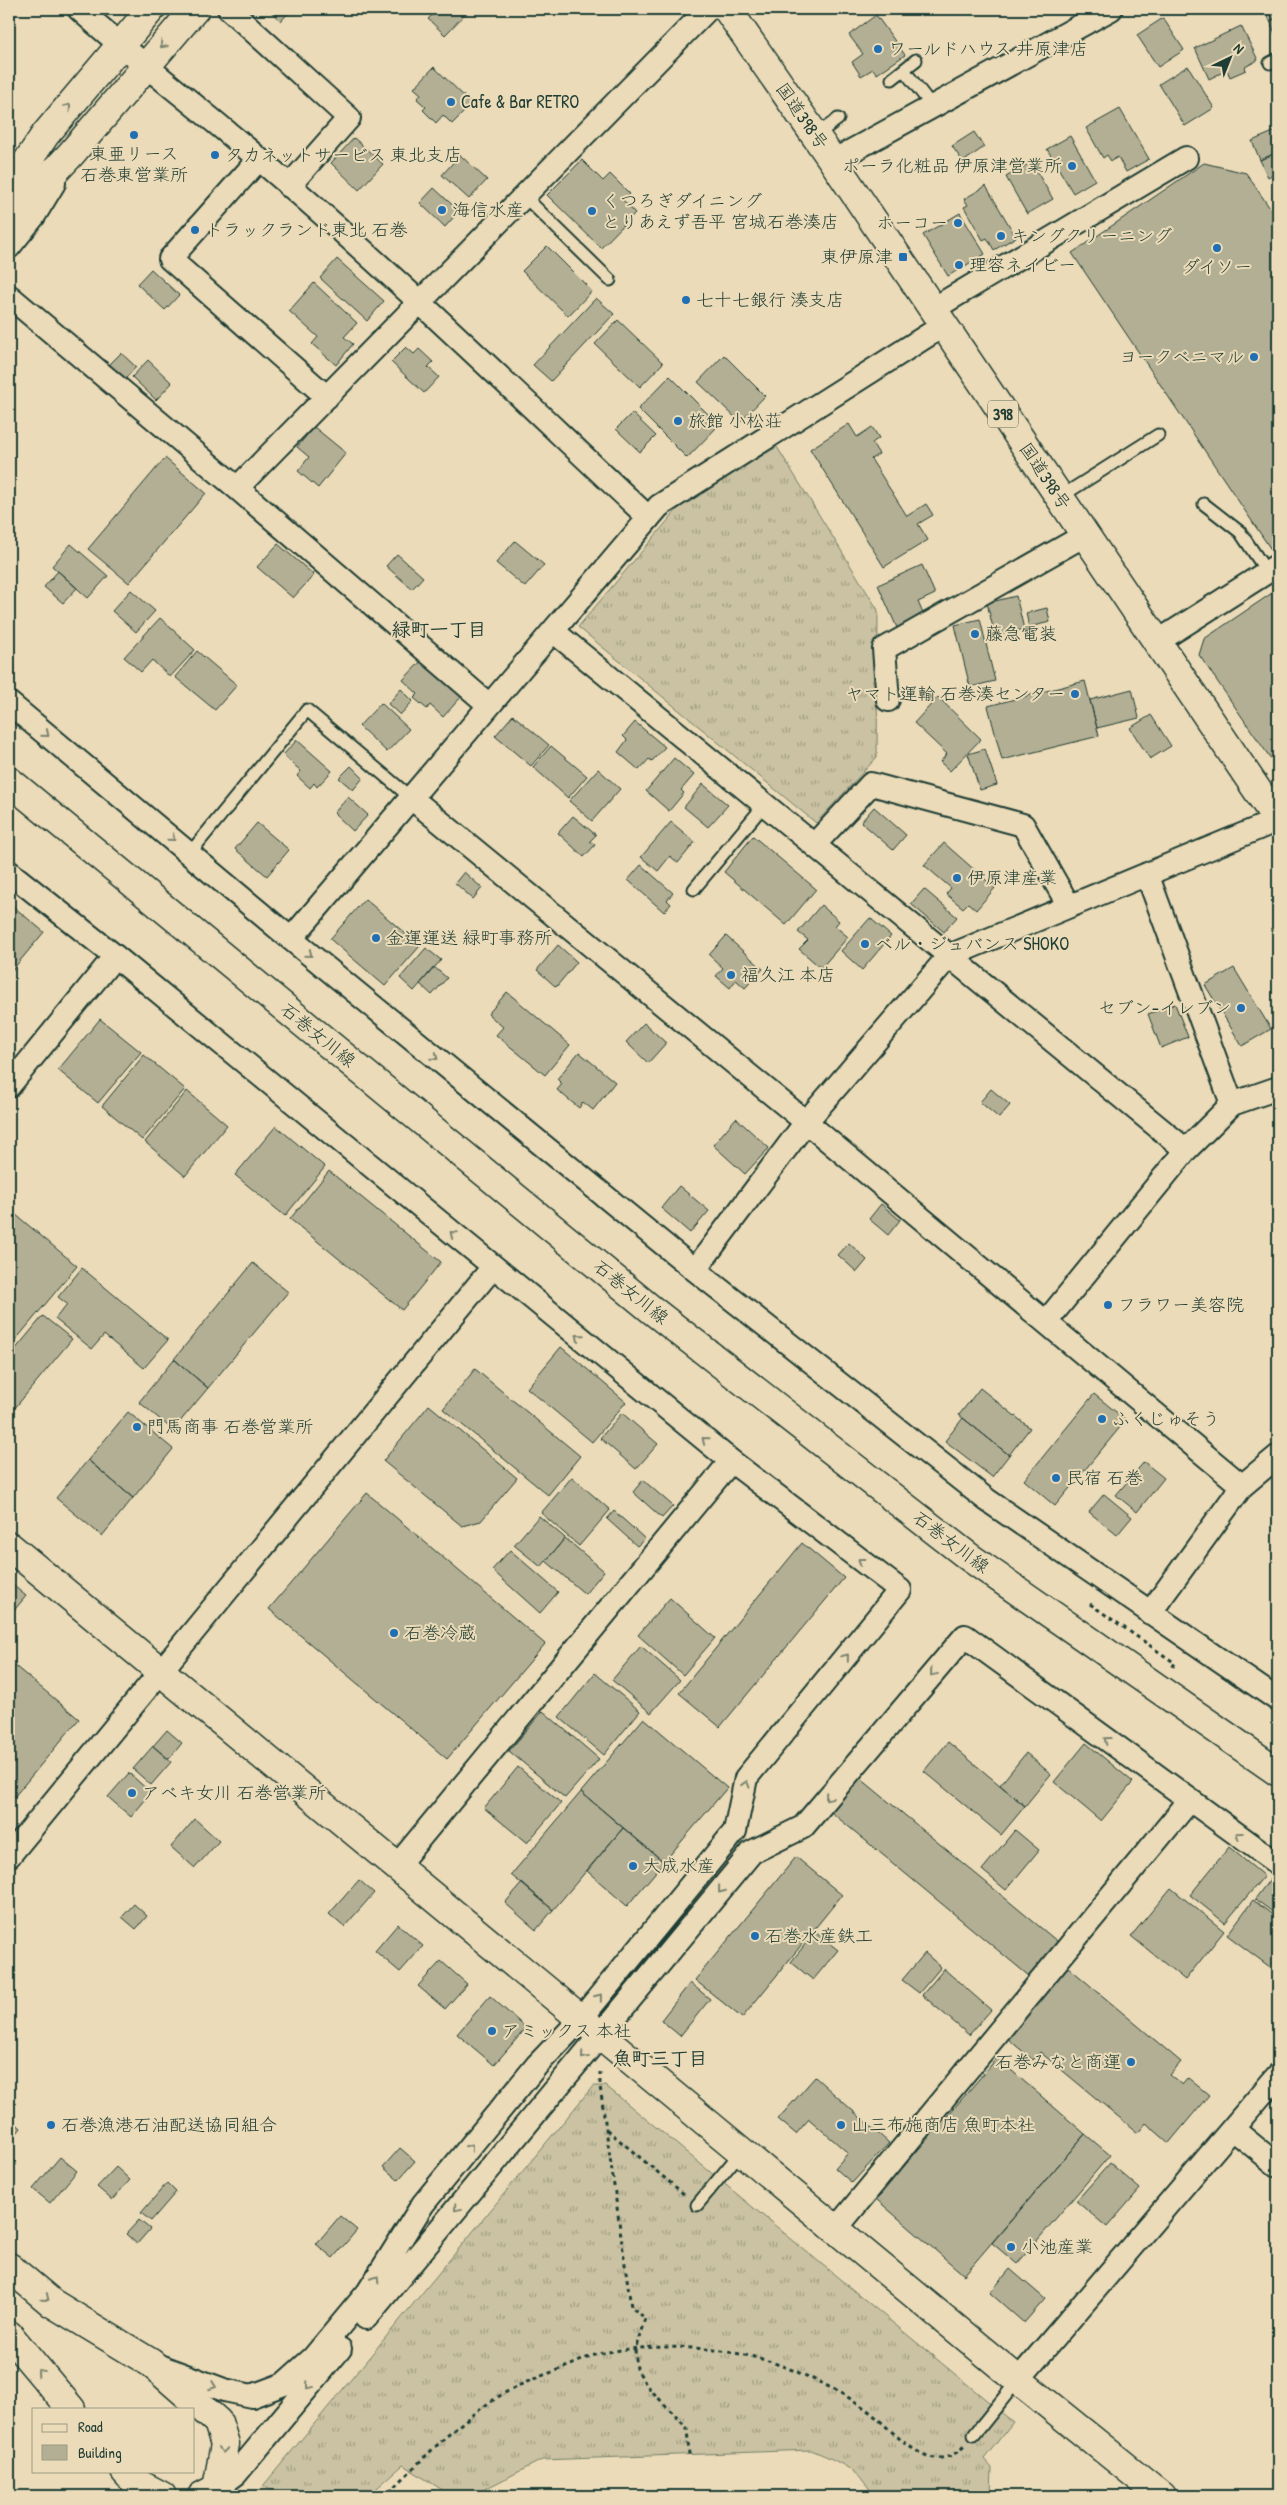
<svg xmlns="http://www.w3.org/2000/svg" width="1287" height="2505" viewBox="0 0 1287 2505" font-family="'Patrick Hand','Klee One',sans-serif">
  <defs>
    <pattern id="grass-tufts" width="24" height="20" patternUnits="userSpaceOnUse" patternTransform="scale(1.25)"><rect width="24" height="20" fill="#cac2a2"/><path d="M3 7l-1-3M5 7V3M7 7l1-3M15 17l-1-3M17 17v-4M19 17l1-3" fill="none" stroke="#a39f85"/></pattern>
  </defs>
  <rect width="100%" height="100%" fill="#ecdbb8"/>
  <filter id="ink" filterUnits="userSpaceOnUse"><feTurbulence type="fractalNoise" baseFrequency=".02" numOctaves="2"/><feDisplacementMap in="SourceGraphic" scale="10" xChannelSelector="R" yChannelSelector="G"/><feConvolveMatrix kernelMatrix="1 2 1 2 8 2 1 2 1" color-interpolation-filters="sRGB"/></filter>
  <g filter="url(#ink)">
    <path fill="url(#grass-tufts)" stroke="#74806b" d="M777,447l101,163 -1,147 -61,66 -238,-196 108,-128z
      M593,2086h13l407,336 -29,37 8,9 -1,28h-117c-15,-26 -36,-35 -63,-46l-269,10 -71,36h-19l-49,-31 -35,31h-85l-20,-10z"/>
    <path fill="#b3af94" stroke="#1f3d34" d="M268,9h24l-11,12z
      M431,9h39l-25,26 -17,-16 7,-7z
      M1238,9h16l-13,6z
      M1264,9h14v8l-8,4z
      M876,15l29,40 -28,19 -4,-5 -12,7 -9,-14 11,-8 -14,-19z
      M1278,17v24l-8,-20z
      M1163,18l21,32 -26,17 -21,-32z
      M1241,26l17,34 -13,7 1,3 -16,7 -3,-7 -18,9 -14,-31z
      M1188,66l26,42 -29,18 -26,-42z
      M434,67l38,37 -20,20 -9,-9 -7,8 -13,-13 3,-3 -9,-8 4,-5 -7,-6z
      M1120,109l29,50 -23,13 -8,-15 -7,4 -4,-6 -4,3 -17,-30z
      M1278,130v22l-18,8 -8,-19z
      M974,132l10,15 -21,15 -11,-16z
      M1070,136l25,44 -22,13 -26,-44z
      M354,138l29,26 -24,26 -28,-27z
      M1278,152v23l-1,-3 -9,5 -8,-17z
      M460,155l27,25 -18,19 -27,-24z
      M582,160l21,21 7,-7 20,20 -7,6 12,13 -34,35 -54,-53z
      M1031,162l22,37 -26,15 -21,-37z
      M1204,163l42,10 32,47v327l-6,4 -200,-298z
      M986,186l30,51 -22,13 -7,-12 -4,2 -19,-33 4,-2 -4,-6z
      M434,188l25,23 -14,16 -25,-24z
      M960,213l25,41 -37,22 -25,-41z
      M547,246l45,45 -24,25 -46,-45z
      M337,259l47,42 -17,20 -47,-43z
      M151,269l28,26 -14,15 -28,-26z
      M314,283l43,40 -13,14 9,7 -17,21 -24,-21 6,-7 -29,-26z
      M596,298l18,16 -63,67 -18,-16z
      M618,320l45,43 -23,24 -45,-43z
      M406,347l8,7 5,-5 14,13 -5,5 11,10 -15,16 -33,-31z
      M121,353l15,14 -11,12 -16,-14z
      M724,355l41,41 -25,26 -42,-40z
      M148,360l24,23 -16,17 -24,-23z
      M670,376l49,49 -32,33 -49,-49z
      M632,413l24,23 -16,16 -24,-23z
      M849,424l8,13 15,-10 7,11 -7,5 7,11 -8,5 36,57 19,-12 7,11 -15,9 10,16 -44,27 -74,-118z
      M314,427l32,26 -28,35 -20,-17 11,-14 -12,-10z
      M165,458l41,35 -77,90 -41,-34z
      M515,541l29,24 -19,22 -29,-24z
      M71,544l37,32 -20,22 -36,-32z
      M278,544l36,31 -21,23 -36,-31z
      M397,554l26,23 -11,12 -26,-23z
      M922,565l13,29 -17,8 7,16 -27,12 -20,-45z
      M58,571l19,17 -14,15 -19,-16z
      M1278,589v180l-79,-114 5,-16z
      M131,590l24,21 -19,21 -24,-21z
      M1016,596l8,33 -29,7 -8,-33z
      M1047,608l3,14 -21,5 -3,-14z
      M160,618l35,32 -25,27 -18,-17 -11,12 -17,-15z
      M980,619l15,62 -25,6 -15,-62z
      M197,651l40,34 -22,25 -40,-33z
      M422,660l40,36 -19,21 -13,-12 -3,4 -13,-11 4,-4 -15,-14z
      M1085,681l14,55 -97,24 -14,-54z
      M401,689l12,12 -13,14 -12,-11z
      M1132,689l7,29 -42,10 -7,-28z
      M938,697l43,42 -31,32 -10,-9 7,-8 -33,-31z
      M381,703l28,26 -22,23 -28,-26z
      M513,715l36,30 -18,21 -36,-30z
      M1151,715l20,31 -21,13 -20,-31z
      M635,722l30,25 -13,14 -3,-2 -10,11 -21,-18 9,-12 -4,-4z
      M297,740l35,31 -15,16 -3,-4 -4,5 -13,-12 4,-5 -18,-16z
      M551,746l36,30 -19,22 -35,-31z
      M985,749l12,36 -17,5 -12,-36z
      M674,758l20,17 -13,15 3,3 -15,18 -23,-20z
      M351,766l12,12 -10,12 -14,-12z
      M598,769l22,20 -28,32 -23,-20z
      M703,784l25,21 -20,22 -24,-20z
      M348,797l20,18 -15,16 -19,-18z
      M874,807l32,28 -13,15 -32,-28z
      M573,816l23,19 -6,6 5,4 -11,12 -26,-24z
      M671,822l24,20 -17,21 -8,-7 -12,15 -17,-14z
      M257,823l32,27 -22,26 -32,-27z
      M753,836l63,53 -30,36 -62,-53z
      M944,843l51,45 -19,22 -8,-7 -5,5 -17,-14 5,-6 -27,-23z
      M641,865l32,28 -6,7 4,4 -7,8 -36,-32z
      M464,872l18,16 -9,11 -18,-16z
      M924,889l33,28 -13,15 -33,-28z
      M365,899l55,47 -35,40 -55,-47z
      M9,903l35,29 -35,42z
      M821,905l18,16 -4,5 13,11 -27,31 -22,-19 9,-9 -10,-8z
      M870,918l21,18 -29,34 -21,-19z
      M726,936l37,33 -18,19 -9,-8 -6,8 -14,-12 7,-8 -14,-13z
      M558,945l19,17 -21,25 -19,-17z
      M426,948l15,12 -27,31 -14,-13z
      M434,967l13,11 -15,17 -12,-11z
      M1234,968l37,61 -29,17 -37,-61z
      M507,992l63,53 -25,30 -49,-40 7,-8 -15,-13z
      M1175,1004l13,33 -27,11 -13,-34z
      M100,1019l41,33 -43,51 -40,-33z
      M644,1023l22,20 -18,20 -22,-21z
      M579,1052l36,30 -22,28 -10,-8 -4,6 -22,-18 5,-6 -5,-5z
      M144,1055l41,34 -43,51 -40,-34z
      M991,1089l19,16 -11,13 -19,-16z
      M187,1091l40,34 -42,51 -40,-34z
      M736,1118l33,30 -24,26 -32,-29z
      M276,1126l49,41 -40,49 -50,-41z
      M329,1171l112,91 -39,48 -112,-91z
      M679,1186l30,25 -19,22 -29,-25z
      M881,1204l19,16 -12,15 -19,-16z
      M9,1209l68,57 -68,82z
      M849,1243l18,17 -10,12 -19,-17z
      M253,1263l35,29 -80,96 -34,-29z
      M82,1268l86,72 -24,28 -40,-33 -12,14 -37,-30 12,-15 -9,-7z
      M43,1316l29,23 -63,76v-58z
      M561,1347l65,55 -34,40 -65,-54z
      M174,1359l34,29 -35,42 -34,-28z
      M475,1369l105,87 -32,39 -105,-86z
      M980,1388l50,40 -21,27 -50,-40z
      M1094,1394l32,26 -71,86 -31,-26z
      M429,1405l88,73 -36,43 -19,5 -79,-65z
      M128,1412l45,37 -40,49 -45,-38z
      M622,1413l36,31 -22,25 -36,-31z
      M963,1418l46,37 -17,22 -47,-36z
      M88,1460l45,38 -31,38 -46,-38z
      M1144,1462l20,16 -27,34 -21,-17z
      M572,1477l38,33 -31,36 -38,-33z
      M643,1480l30,26 -11,12 -29,-26z
      M367,1493l178,151 -98,115 -178,-150z
      M1104,1494l28,23 -15,18 -28,-23z
      M614,1511l31,28 -8,7 -30,-27z
      M539,1516l26,22 -24,29 -27,-22z
      M565,1538l39,33 -19,23 -39,-33z
      M802,1543l42,35 -124,149 -41,-34z
      M510,1550l48,42 -18,21 -48,-43z
      M9,1582l17,14 -15,18 -2,-2z
      M670,1598l45,40 -32,37 -45,-40z
      M641,1646l39,34 -29,33 -39,-33z
      M9,1661l70,58 -70,84z
      M595,1673l45,38 -36,44 -45,-38z
      M543,1711l56,48 -34,39 -56,-47z
      M644,1718l83,70 -63,74 -83,-70z
      M167,1730l15,13 -13,16 -16,-13z
      M948,1742l77,64 -24,29 -77,-64z
      M1086,1743l47,39 -32,39 -47,-39z
      M153,1746l18,16 -20,23 -18,-16z
      M1026,1753l25,21 -26,32 -25,-21z
      M518,1767l43,36 -34,40 -43,-35z
      M129,1773l22,20 -20,24 -23,-20z
      M860,1778l198,164 -29,34 -198,-164z
      M581,1792l42,36 -70,82 -42,-35z
      M195,1819l24,22 -24,27 -24,-21z
      M623,1828l41,34 -37,44 -40,-35z
      M1015,1830l24,20 -33,40 -24,-20z
      M1229,1847l35,29 -39,47 -35,-28z
      M796,1857l46,38 -100,123 -47,-38z
      M1276,1871l2,2v43l-23,-17z
      M359,1880l15,13 -30,34 -15,-13z
      M522,1883l31,27 -17,20 -31,-27z
      M1171,1888l53,43 -39,49 -54,-44z
      M1253,1900l25,19v54l-51,-38z
      M134,1904l13,12 -11,13 -14,-12z
      M398,1924l25,22 -23,26 -25,-21z
      M815,1932l23,18 -25,30 -22,-18z
      M925,1953l16,14 -22,26 -17,-13z
      M441,1961l26,23 -22,25 -27,-23z
      M1067,1966l114,96 -11,13 12,10 6,-7 21,17 -40,48 -23,-20 -8,10 -98,-81 -7,8 -26,-22z
      M944,1969l47,41 -22,25 -47,-40z
      M690,1983l20,16 -30,37 -19,-16z
      M490,1996l36,32 -32,37 -37,-31z
      M997,2058l88,76 -121,141 -88,-76z
      M815,2077l74,66 -37,40 -17,-15 13,-15 -39,-34 -13,15 -18,-15z
      M9,2117l12,11 -12,15z
      M1085,2134l25,21 -93,109 -25,-21z
      M400,2148l15,13 -17,19 -15,-13z
      M60,2157l17,14 -27,32 -17,-14z
      M1110,2163l30,26 -33,38 -31,-26z
      M116,2167l14,13 -18,20 -15,-13z
      M167,2183l9,9 -25,29 -10,-8z
      M340,2216l17,14 -24,28 -17,-14z
      M139,2220l11,9 -13,15 -11,-10z
      M1010,2269l35,30 -21,24 -34,-30z"/>
    <g fill="none" stroke-linecap="round" stroke-linejoin="round">
      <defs>
        <path id="service" d="M1270,63l8,-4
          M904,70l28,36
          M892,79l24,-19
          M815,136l23,-17
          M523,195l87,85
          M1060,497l98,-62
          M1204,504l36,28 27,40
          M190,853l117,-143 103,87
          M694,889l71,-85
          M697,2205l44,-53
          M974,2435l44,-55"/>
        <path id="minor" d="M79,9c58,52 121,99 180,150 134,114 261,238 390,359
          M229,9l120,109 -60,68
          M259,159l-89,100 157,138
          M833,161l278,-152
          M9,247l25,-31 20,-33
          M9,296l228,192 252,217
          M933,309l253,-151
          M237,488l471,-479
          M553,631l633,519
          M1157,642l121,-77
          M888,700l-4,-51 201,-114
          M9,703l282,236 404,331 292,230 291,200
          M410,797l396,325 436,364
          M814,845l57,-61 152,41 46,81
          M9,872l106,84 616,505 169,129 -154,188 -11,53 -155,189 -43,45 -114,139 -55,88 -55,66 -29,26 -32,12 -28,-6 -65,-24
          M1147,874l85,230
          M291,939l368,-433 285,-181
          M9,1086l106,-130
          M695,1270l111,-148 143,-166 329,-136
          M1046,1322l140,-172 46,-46 46,-16
          M1150,1613l92,-127 36,-30
          M9,1856l484,-589
          M396,1867l335,-406
          M1234,2130l44,36
          M835,2230l355,-430
          M366,2318l386,-466 51,-25 162,-191 313,228
          M1018,2380l260,-305
          M217,2488l19,-14 104,-125"/>
        <path id="tertiary" d="M9,189l36,-54 106,-126
          M9,220l62,-66 124,-145
          M9,1546l1009,834 144,116
          M9,2267l43,36 99,60 67,59 7,22 -8,44 -15,8
          M9,2335l62,74
          M125,2471l10,11 27,14"/>
        <path id="secondary" d="M9,781l643,529 317,247 309,215"/>
        <path id="trunk" d="M727,9l106,152 445,660"/>
      </defs>
      <use href="#service" stroke="#1f3d34" stroke-width="15"/>
      <use href="#minor" stroke="#1f3d34" stroke-width="26"/>
      <use href="#tertiary" stroke="#1f3d34" stroke-width="31"/>
      <use href="#secondary" stroke="#1f3d34" stroke-width="31"/>
      <use href="#trunk" stroke="#1f3d34" stroke-width="31"/>
      <path stroke="#1f3d34" stroke-width="3" stroke-dasharray="4 4" stroke-linecap="butt" d="M1090,1604l85,59 -3,5
        M600,2072v14l31,221 14,11 -10,32 2,19 10,17 40,42 2,27
        M607,2130l78,65
        M390,2492c33,-34 68,-70 108,-95 22,-14 49,-23 73,-32 9,-4 19,-9 28,-11 48,-11 108,-8 155,3 30,7 84,32 109,50 23,16 40,41 67,50 12,4 26,-2 34,-11"/>
      <use href="#service" stroke="#ecdbb8" stroke-width="11"/>
      <use href="#minor" stroke="#ecdbb8" stroke-width="22"/>
      <use href="#tertiary" stroke="#ecdbb8" stroke-width="28"/>
      <use href="#secondary" stroke="#ecdbb8" stroke-width="28"/>
      <use href="#trunk" stroke="#ecdbb8" stroke-width="28"/>
    </g>
    <defs><path id="oneway-chevron" d="M-2-3.5L2.5 0L-2 3.5" fill="none" stroke-width="1.6" stroke-linecap="round" stroke-linejoin="round" transform="scale(1.25)"/></defs>
    <g stroke="#7b846f">
      <use href="#oneway-chevron" transform="translate(163 45) rotate(131)"/>
      <use href="#oneway-chevron" transform="translate(68 107) rotate(-50)"/>
      <use href="#oneway-chevron" transform="translate(46 734) rotate(40)"/>
      <use href="#oneway-chevron" transform="translate(172 838) rotate(40)"/>
      <use href="#oneway-chevron" transform="translate(309 954) rotate(39)"/>
      <use href="#oneway-chevron" transform="translate(435 1057) rotate(39)"/>
      <use href="#oneway-chevron" transform="translate(453 1234) rotate(-141)"/>
      <use href="#oneway-chevron" transform="translate(579 1337) rotate(-141)"/>
      <use href="#oneway-chevron" transform="translate(705 1440) rotate(-141)"/>
      <use href="#oneway-chevron" transform="translate(861 1561) rotate(-143)"/>
      <use href="#oneway-chevron" transform="translate(846 1657) rotate(-51)"/>
      <use href="#oneway-chevron" transform="translate(933 1673) rotate(130)"/>
      <use href="#oneway-chevron" transform="translate(1107 1740) rotate(-144)"/>
      <use href="#oneway-chevron" transform="translate(746 1784) rotate(-73)"/>
      <use href="#oneway-chevron" transform="translate(828 1797) rotate(130)"/>
      <use href="#oneway-chevron" transform="translate(1239 1835) rotate(-144)"/>
      <use href="#oneway-chevron" transform="translate(721 1890) rotate(129)"/>
      <use href="#oneway-chevron" transform="translate(599 1997) rotate(-51)"/>
      <use href="#oneway-chevron" transform="translate(584 2056) rotate(130)"/>
      <use href="#oneway-chevron" transform="translate(470 2147) rotate(-51)"/>
      <use href="#oneway-chevron" transform="translate(457 2208) rotate(130)"/>
      <use href="#oneway-chevron" transform="translate(376 2279) rotate(-58)"/>
      <use href="#oneway-chevron" transform="translate(46 2298) rotate(39)"/>
      <use href="#oneway-chevron" transform="translate(40 2372) rotate(-130)"/>
      <use href="#oneway-chevron" transform="translate(213 2386) rotate(21)"/>
      <use href="#oneway-chevron" transform="translate(309 2386) rotate(130)"/>
      <use href="#oneway-chevron" transform="translate(223 2450) rotate(96)"/>
    </g>
  </g>
  <g fill="#1f6fb2" stroke="#ecdbb8" stroke-width="2">
    <circle cx="878" cy="49" r="5"/>
    <circle cx="451" cy="102" r="5"/>
    <circle cx="134" cy="135" r="5"/>
    <circle cx="215" cy="155" r="5"/>
    <circle cx="1072" cy="166" r="5"/>
    <circle cx="442" cy="210" r="5"/>
    <circle cx="592" cy="211" r="5"/>
    <circle cx="958" cy="223" r="5"/>
    <circle cx="195" cy="230" r="5"/>
    <circle cx="1001" cy="236" r="5"/>
    <circle cx="1217" cy="248" r="5"/>
    <rect x="898" y="252" width="10" height="10" rx="2.5"/>
    <circle cx="959" cy="265" r="5"/>
    <circle cx="686" cy="300" r="5"/>
    <circle cx="1254" cy="357" r="5"/>
    <circle cx="678" cy="421" r="5"/>
    <circle cx="975" cy="634" r="5"/>
    <circle cx="1075" cy="694" r="5"/>
    <circle cx="957" cy="878" r="5"/>
    <circle cx="376" cy="938" r="5"/>
    <circle cx="865" cy="944" r="5"/>
    <circle cx="731" cy="975" r="5"/>
    <circle cx="1241" cy="1008" r="5"/>
    <circle cx="1108" cy="1305" r="5"/>
    <circle cx="1102" cy="1419" r="5"/>
    <circle cx="137" cy="1427" r="5"/>
    <circle cx="1056" cy="1478" r="5"/>
    <circle cx="394" cy="1633" r="5"/>
    <circle cx="132" cy="1793" r="5"/>
    <circle cx="633" cy="1866" r="5"/>
    <circle cx="755" cy="1936" r="5"/>
    <circle cx="492" cy="2031" r="5"/>
    <circle cx="1131" cy="2062" r="5"/>
    <circle cx="51" cy="2125" r="5"/>
    <circle cx="841" cy="2125" r="5"/>
    <circle cx="1011" cy="2247" r="5"/>
  </g>
  <g text-anchor="middle" stroke-width="4" stroke-linejoin="round" paint-order="stroke">
    <rect fill="#ecdbb8" stroke="#5c6c5c" stroke-width="1" x="988" y="400.5" width="30" height="27" rx="4"/>
    <g font-size="16" font-weight="bold" fill="#1f3d34">
      <text x="1003" y="420">398</text>
    </g>
    <g font-size="18" fill="#1f3d34" stroke="#ecdbb8" text-anchor="start">
      <text x="888" y="55">ワールドハウス 井原津店</text>
      <text x="461" y="108">Cafe &amp; Bar RETRO</text>
      <text x="134" y="160" text-anchor="middle">東亜リース<tspan x="134" dy="21">石巻東営業所</tspan></text>
      <text x="225" y="161">タカネットサービス 東北支店</text>
      <text x="1062" y="172" text-anchor="end">ポーラ化粧品 伊原津営業所</text>
      <text x="602" y="207">くつろぎダイニング<tspan x="602" dy="21">とりあえず吾平 宮城石巻湊店</tspan></text>
      <text x="452" y="216">海信水産</text>
      <text x="948" y="229" text-anchor="end">ホーコー</text>
      <text x="205" y="236">トラックランド東北 石巻</text>
      <text x="1011" y="242">キングクリーニング</text>
      <text x="893" y="263" text-anchor="end">東伊原津</text>
      <text x="969" y="271">理容ネイビー</text>
      <text x="1217" y="273" text-anchor="middle">ダイソー</text>
      <text x="696" y="306">七十七銀行 湊支店</text>
      <text x="1244" y="363" text-anchor="end">ヨークベニマル</text>
      <text x="688" y="427">旅館 小松荘</text>
      <text x="985" y="640">藤急電装</text>
      <text x="1065" y="700" text-anchor="end">ヤマト運輸 石巻湊センター</text>
      <text x="967" y="884">伊原津産業</text>
      <text x="386" y="944">金運運送 緑町事務所</text>
      <text x="875" y="950">ベル・ジュバンス SHOKO</text>
      <text x="741" y="981">福久江 本店</text>
      <text x="1231" y="1014" text-anchor="end">セブン-イレブン</text>
      <text x="1118" y="1311">フラワー美容院</text>
      <text x="1112" y="1425">ふくじゅそう</text>
      <text x="147" y="1433">門馬商事 石巻営業所</text>
      <text x="1066" y="1484">民宿 石巻</text>
      <text x="404" y="1639">石巻冷蔵</text>
      <text x="142" y="1799">アベキ女川 石巻営業所</text>
      <text x="643" y="1872">大成水産</text>
      <text x="765" y="1942">石巻水産鉄工</text>
      <text x="502" y="2037">アミックス 本社</text>
      <text x="1121" y="2068" text-anchor="end">石巻みなと商運</text>
      <text x="61" y="2131">石巻漁港石油配送協同組合</text>
      <text x="851" y="2131">山三布施商店 魚町本社</text>
      <text x="1021" y="2253">小池産業</text>
    </g>
    <g font-size="18" fill="#1f3d34" stroke="#ecdbb8">
      <text transform="translate(802 116) rotate(55)" y="6">国道398号</text>
      <text transform="translate(1045 476) rotate(56)" y="6">国道398号</text>
      <text transform="translate(318 1035) rotate(39)" y="6">石巻女川線</text>
      <text transform="translate(631 1292) rotate(39)" y="6">石巻女川線</text>
      <text transform="translate(951 1542) rotate(37)" y="6">石巻女川線</text>
    </g>
    <g font-size="19" font-weight="bold" fill="#1f3d34" stroke="#ecdbb8">
      <text x="439" y="636">緑町一丁目</text>
      <text x="660" y="2065">魚町三丁目</text>
    </g>
  </g>
  <rect width="1287" height="2505" fill="none" stroke="#ecdbb8" stroke-width="30"/>
  <rect x="15" y="15" width="1257" height="2475" fill="none" stroke="#1f3d34" stroke-width="2" filter="url(#ink)"/>
  <rect x="32" y="2408" width="162" height="65" fill="#ecdbb8" stroke="#9a9c83"/>
  <rect x="42" y="2424" width="25" height="8" fill="#ecdbb8" stroke="#9a9c83"/>
  <text x="78" y="2432" font-size="15" fill="#1f3d34">Road</text>
  <rect x="42" y="2445" width="25" height="15" fill="#b3af94" stroke="#9a9c83"/>
  <text x="78" y="2458" font-size="15" fill="#1f3d34">Building</text>
  <g transform="translate(1230 58) rotate(43)" stroke="#ecdbb8" stroke-width="4" paint-order="stroke">
  <path d="M0-4L9 19L0 12L-9 19Z" fill="#1f3d34"/>
  <text y="-8" font-size="14" font-weight="bold" text-anchor="middle" fill="#1f3d34">N</text>
  </g>
</svg>
